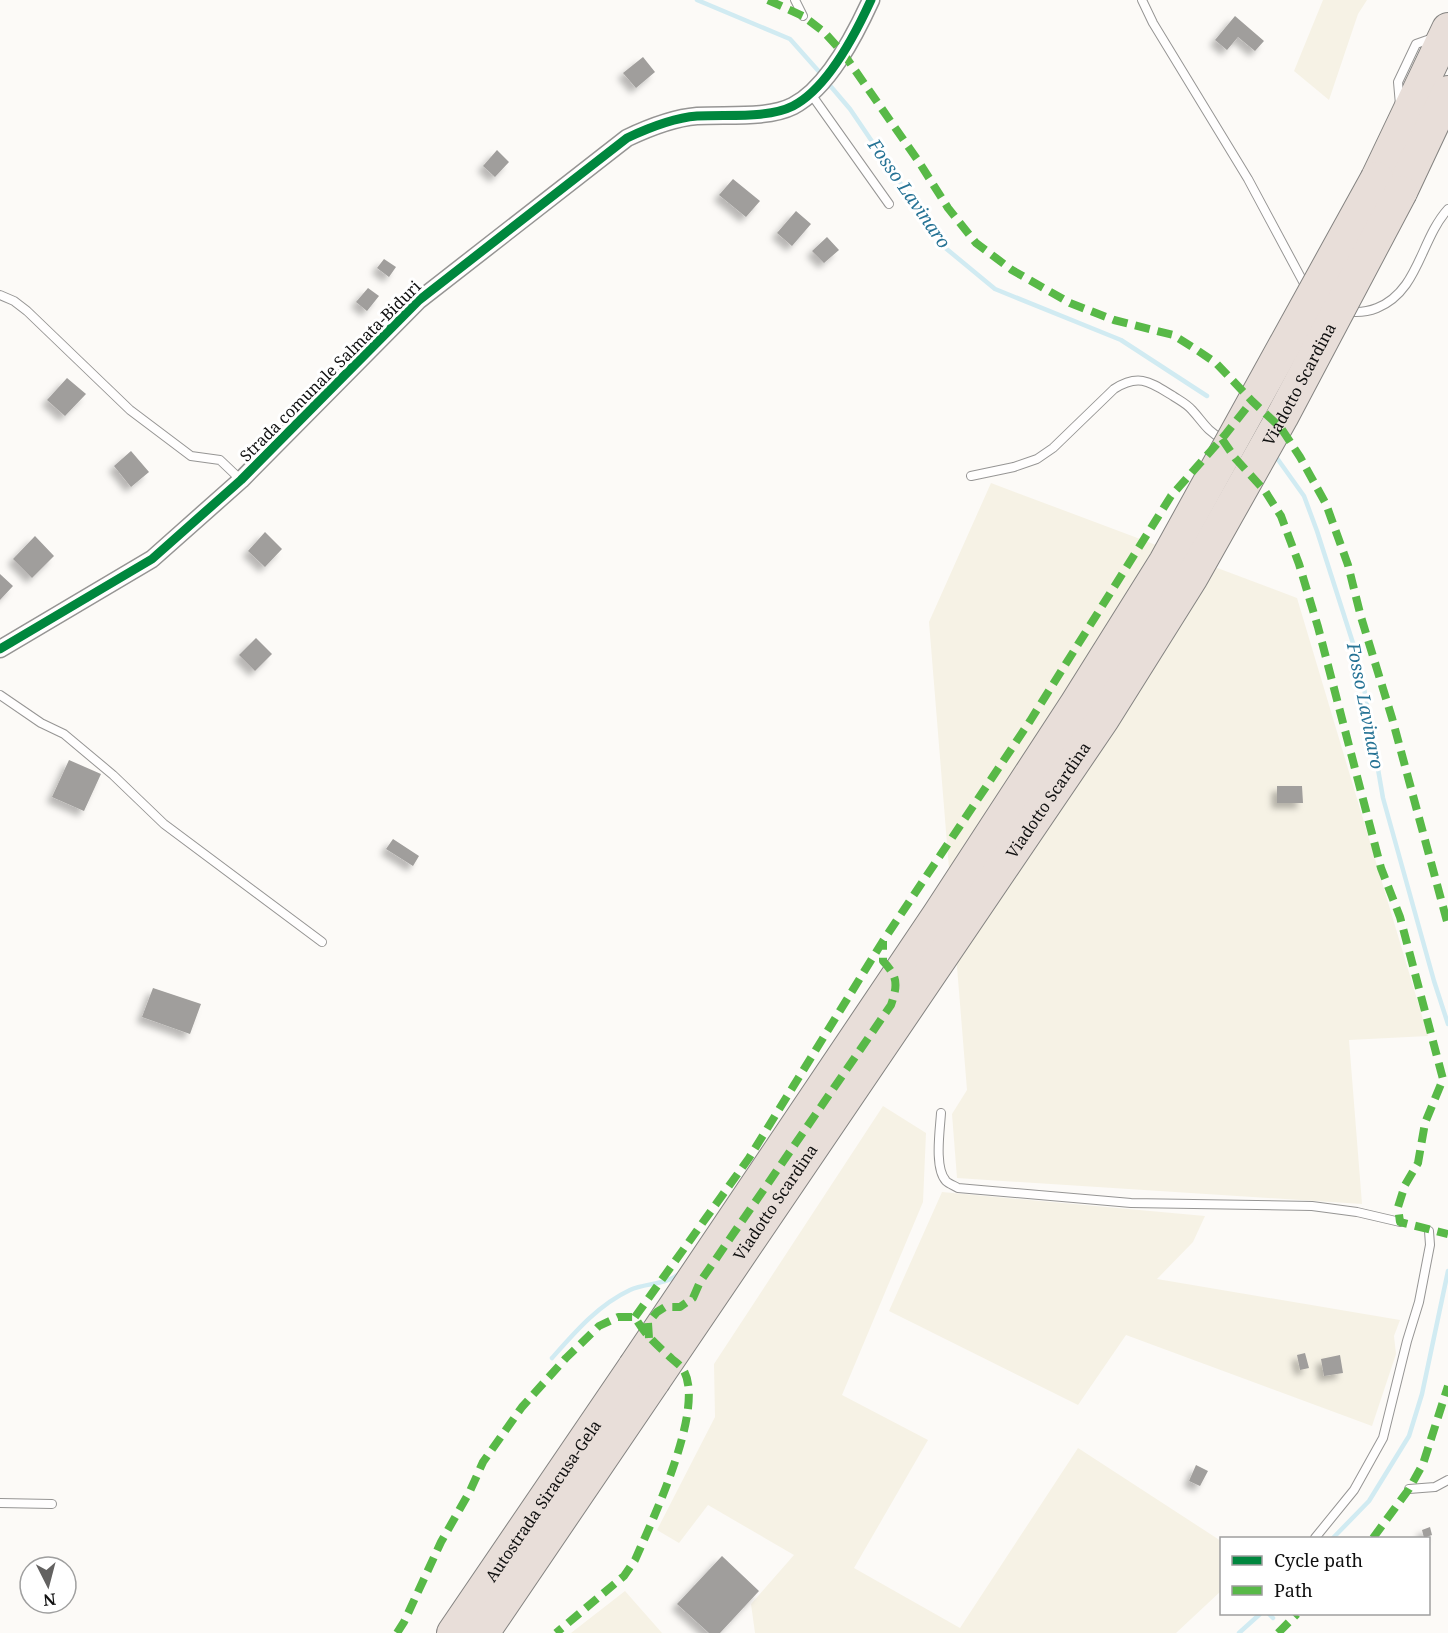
<svg xmlns="http://www.w3.org/2000/svg" width="1448" height="1633" viewBox="0 0 1448 1633" font-family="'Noto Serif',serif">
  <defs>
    <filter id="shadow"><feDropShadow dx="-5.5" dy="5.5" stdDeviation="3" flood-color="#0004"/></filter>
  </defs>
  <rect width="100%" height="100%" fill="#fcfaf7"/>
  <path fill="#f6f2e5" d="M1323,0h44l-9,14 -29,86 -35,-29z
    M991,483l306,115 131,438 -79,4 13,164 -405,-26 -5,-64 15,-24 -38,-468z
    M883,1106l43,27 -3,69 -81,193 86,45 -74,128 106,60 118,-180 143,93v50l-45,42h-421l-4,-29 43,-49 -86,-50 -29,38 -22,-13 58,-113 -1,-53z
    M942,1192l263,24 -12,26 -36,37 243,41 -6,16 2,18 -24,72 -246,-91 -48,70 -189,-94z
    M625,1591l37,42h-91z"/>
  <g fill="none" stroke-linecap="round" stroke-linejoin="round">
    <path stroke="#d1ebf2" stroke-width="4.5" d="M697,0l93,39 32,36
      M827,82l23,27 93,137 52,43 126,51 86,56
      M1274,454l30,42 13,35 43,134 23,133 51,183 14,43
      M552,1358c23,-26 46,-53 78,-68 15,-7 36,-5 49,-16
      M1333,1538l36,-37 40,-65 13,-42 26,-123
      M1269,1614l4,4
      M1239,1633l21,-19"/>
  </g>
  <path fill="#a09e9c" filter="url(#shadow)" d="M1235,16l29,25 -9,10 -17,-14 -11,13 -12,-10z
    M643,57l12,15 -19,16 -13,-15z
    M497,150l12,12 -14,15 -12,-11z
    M733,179l27,22 -14,16 -27,-22z
    M796,211l15,13 -19,22 -15,-13z
    M827,237l12,13 -15,13 -12,-12z
    M384,259l12,8 -7,10 -12,-9z
    M368,288l11,8 -12,15 -11,-9z
    M67,378l19,16 -21,22 -18,-16z
    M131,451l18,21 -18,15 -17,-21z
    M265,532l17,17 -17,18 -17,-16z
    M35,536l19,20 -22,22 -19,-19z
    M0,574l13,12 -13,14z
    M256,638l16,16 -17,17 -16,-16z
    M69,760l32,14 -17,37 -32,-14z
    M1277,786h25l1,17h-26z
    M393,839l26,17 -6,10 -27,-17z
    M153,988l48,16 -11,30 -48,-17z
    M1305,1353l4,15 -9,2 -3,-15z
    M1340,1355l3,18 -19,3 -3,-17z
    M1196,1465l12,6 -8,15 -11,-5z
    M1430,1527l2,8 -8,3 -2,-8z
    M722,1556l37,35 -39,42h-11l-32,-29z"/>
  <g fill="none" stroke-linecap="round" stroke-linejoin="round">
    <defs>
      <path id="service" d="M795,0l8,16
        M1142,0l11,23 95,156 59,110
        M811,94l78,110
        M1400,105l-2,-23 18,-38 17,-6
        M0,295l14,6 13,10 103,99 61,46 29,4 21,20
        M1345,311c11,2 22,1 32,-3 42,-17 43,-68 71,-99
        M971,476l43,-9 23,-8 16,-11 61,-59c25,-16 36,-7 59,7 6,4 14,8 19,14 12,13 14,20 30,29
        M0,695l41,28 23,11 49,41 51,49 158,118
        M941,1113c-1,17 -7,55 5,68 3,3 9,5 12,7l173,15 181,3 45,6 43,10
        M1409,1489l26,-2 13,-7
        M0,1503l52,1
        M1315,1538l39,-48 29,-52 24,-97 12,-39 11,-57 -1,-14"/>
      <path id="minor" d="M0,649l152,-90 89,-79 177,-179 209,-163c21,-10 45,-20 70,-22 29,-2 70,3 96,-10 35,-18 62,-71 78,-106"/>
      <g id="motorway">
        <path d="M1377,178l71,-149"/>
        <path d="M1401,192l47,-100"/>
        <path id="s1" d="M453,1633l181,-266"/>
        <path d="M483,1633l171,-252"/>
      </g>
    </defs>
    <use href="#service" stroke="#969594" stroke-width="10"/>
    <use href="#minor" stroke="#969594" stroke-width="19"/>
    <use href="#motorway" stroke="#848381" stroke-width="34"/>
    <use href="#service" stroke="#fffefe" stroke-width="8"/>
    <use href="#minor" stroke="#fffefe" stroke-width="16"/>
    <use href="#motorway" stroke="#e8ded9" stroke-width="32"/>
    <defs>
      <g id="motorway-bridge">
        <path d="M634,1367l305,-453 137,-210 89,-142 212,-384"/>
        <path id="s2" d="M654,1381l449,-662 89,-142 90,-160 119,-225"/>
      </g>
    </defs>
    <use href="#motorway-bridge" stroke="#848381" stroke-width="34" stroke-linecap="butt"/>
    <use href="#motorway-bridge" stroke="#e8ded9" stroke-width="32"/>
    <path stroke="#58b947" stroke-width="8" stroke-dasharray="15 8" stroke-linecap="butt" d="M768,0l35,16 21,16 19,21 76,109 29,46 28,35 36,27 58,33 44,17 59,15 21,13 22,15 36,38 29,27 19,29 26,47 22,61 13,52 31,101 56,207
      M1222,439l13,19 30,33 16,25 18,48 19,63 63,241 19,49 43,162 -18,44 -7,40 -13,22 -7,22 2,15 48,12
      M635,1317l114,-159 134,-217 147,-220 141,-225 54,-61 27,-34
      M649,1338l-1,-15 9,-11 8,-5h15l13,-9 7,-16 191,-277c7,-21 7,-28 -8,-44v-20
      M1373,1538l36,-49 14,-25 25,-78
      M397,1633l7,-11 37,-80 29,-51 13,-29 39,-55 44,-49 33,-32 19,-9h17c9,17 22,28 36,41 4,4 11,8 13,13 21,39 -32,150 -49,189l-11,16 -68,57
      M1278,1633l19,-19"/>
    <defs>
      <path id="cycleway" d="M0,649l152,-90 89,-79 177,-179 209,-163c21,-10 45,-20 70,-22 29,-2 70,3 96,-10 35,-18 62,-71 78,-106"/>
    </defs>
    <use href="#cycleway" stroke="#fff" stroke-width="13"/>
    <use href="#cycleway" stroke="#00873e" stroke-width="9"/>
  </g>
  <g text-anchor="middle" stroke-width="6" stroke-linejoin="round" paint-order="stroke">
    <g font-size="16" fill="#101010" stroke="#fff">
      <text transform="translate(330 371) rotate(-45)" y="6">Strada comunale Salmata-Biduri</text>
      <text dy="6" stroke="none"><textPath href="#s2" startOffset="1188">Viadotto Scardina</textPath></text>
      <text dy="6" stroke="none"><textPath href="#s2" startOffset="702">Viadotto Scardina</textPath></text>
      <text dy="6" stroke="none"><textPath href="#s2" startOffset="216">Viadotto Scardina</textPath></text>
      <text dy="6" stroke="none"><textPath href="#s1" startOffset="160">Autostrada Siracusa-Gela</textPath></text>
    </g>
    <g font-size="18" font-style="italic" fill="#267395" stroke="#fff">
      <text transform="translate(909 194) rotate(55)" y="6">Fosso Lavinaro</text>
      <text transform="translate(1365 706) rotate(79)" y="6">Fosso Lavinaro</text>
    </g>
  </g>
  <rect x="1220" y="1537" width="210" height="78" fill="#ffffff" stroke="#9f9f9f" stroke-width="1.5"/>
  <rect x="1232" y="1556" width="30" height="9" fill="#00873e" stroke="#9f9f9f" stroke-width="1.5"/>
  <text x="1274" y="1567" font-size="18" fill="#101010">Cycle path</text>
  <rect x="1232" y="1586" width="30" height="9" fill="#58b947" stroke="#9f9f9f" stroke-width="1.5"/>
  <text x="1274" y="1597" font-size="18" fill="#101010">Path</text>
  <g transform="translate(48 1585) rotate(174)"><circle r="28" fill="#ffffff" stroke="#9f9f9f" stroke-width="1.5"/>
  <path d="M0-4.5L10 22L0 15L-10 22Z" fill="#636261"/>
  <text y="-9" font-size="16" font-weight="bold" text-anchor="middle" fill="#101010">N</text>
  </g>
</svg>
